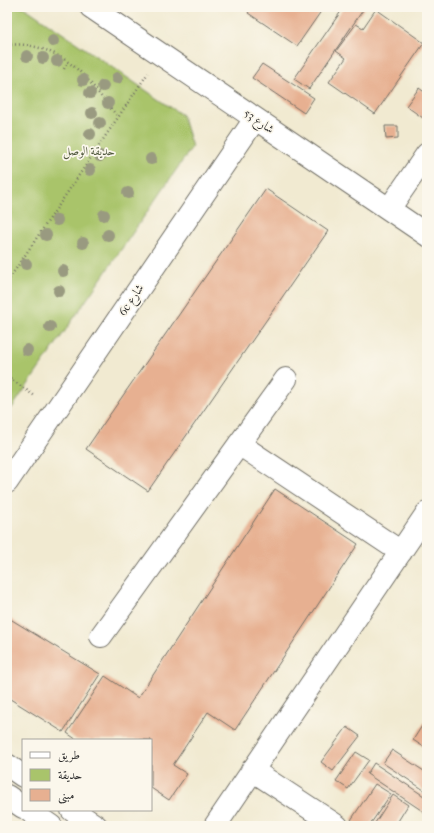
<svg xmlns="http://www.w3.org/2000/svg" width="434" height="833" viewBox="0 0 434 833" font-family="'IM FELL French Canon',Amiri,serif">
  <rect width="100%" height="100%" fill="#fbf7ec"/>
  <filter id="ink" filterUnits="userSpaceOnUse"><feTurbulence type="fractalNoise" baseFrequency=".025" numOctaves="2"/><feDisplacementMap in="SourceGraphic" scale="8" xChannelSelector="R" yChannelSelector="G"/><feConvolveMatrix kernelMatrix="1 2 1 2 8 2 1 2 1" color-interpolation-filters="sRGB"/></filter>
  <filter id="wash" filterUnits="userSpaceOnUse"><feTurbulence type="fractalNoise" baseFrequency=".012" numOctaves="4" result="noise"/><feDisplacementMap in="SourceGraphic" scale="16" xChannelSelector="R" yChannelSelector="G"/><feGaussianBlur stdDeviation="0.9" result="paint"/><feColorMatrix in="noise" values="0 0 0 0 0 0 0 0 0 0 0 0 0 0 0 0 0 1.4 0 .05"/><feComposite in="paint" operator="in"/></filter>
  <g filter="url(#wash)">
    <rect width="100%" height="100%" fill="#f1ead1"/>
    <path fill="#a9c46b" stroke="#6a784b" d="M7,7h17l158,108 10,32 -185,268z"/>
    <g id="blocks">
      <path fill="#e7b091" d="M252,7h72l-27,39 -49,-33z
        M344,7h21l-56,82 -15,-10z
        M376,9l48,34 -49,71 -46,-32 17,-24 -10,-7 20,-27 7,4z
        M262,64l52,34 -10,15 -52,-35z
        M419,88l8,6v19l-4,5 -17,-12z
        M385,126h13v12l-12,1z
        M266,189l62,42 -180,260 -62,-42z
        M275,489l83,55 -123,186 -27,-18 -35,53 14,9 -18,26 -18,-12v-48h-74l-10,-7 38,-57 33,22z
        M7,617l93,57 -37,58 -56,-35z
        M427,718v31l-14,-9z
        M347,727l13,9 -27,35 -12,-9z
        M392,750l35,23v19l-44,-29z
        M356,752l13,8 -21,29 -12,-8z
        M374,763l53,35v16l-60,-40z
        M375,784l16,10 -22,32h-9l-9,-6z
        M393,795l15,10 -13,21h-22z"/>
    </g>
  </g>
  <g filter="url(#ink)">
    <use href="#blocks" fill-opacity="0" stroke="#706e65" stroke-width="1"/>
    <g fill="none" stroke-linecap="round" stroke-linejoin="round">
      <defs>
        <path id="minor" d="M91,7l336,228
          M389,209l38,-55
          M239,444l162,108
          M7,482l248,-363
          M101,636l185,-257
          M7,765l16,11
          M252,770l85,56
          M7,796l16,11
          M28,810l23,16
          M72,810l24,16
          M215,826l212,-313"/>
      </defs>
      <use href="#minor" stroke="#706e65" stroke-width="24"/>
      <path stroke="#706e65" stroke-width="2.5" stroke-dasharray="1 3" stroke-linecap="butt" d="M7,45c34,-4 66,15 86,41 9,11 15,21 26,31
        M64,69l4,-7
        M7,282l141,-209
        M7,376l29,21"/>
      <use href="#minor" stroke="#fff" stroke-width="22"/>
    </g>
    <g fill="#999a80">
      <circle cx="53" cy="41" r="6"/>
      <circle cx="27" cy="56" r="6"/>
      <circle cx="43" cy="58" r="6"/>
      <circle cx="57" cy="61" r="6"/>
      <circle cx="117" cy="78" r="6"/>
      <circle cx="83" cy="80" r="6"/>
      <circle cx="103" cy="86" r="6"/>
      <circle cx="90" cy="93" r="6"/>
      <circle cx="108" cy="103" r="6"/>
      <circle cx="92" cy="113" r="6"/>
      <circle cx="100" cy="123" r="6"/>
      <circle cx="90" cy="134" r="6"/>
      <circle cx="100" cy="156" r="6"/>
      <circle cx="151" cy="159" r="6"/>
      <circle cx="90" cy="170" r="6"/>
      <circle cx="128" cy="193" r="6"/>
      <circle cx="104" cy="215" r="6"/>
      <circle cx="57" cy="220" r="6"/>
      <circle cx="46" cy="235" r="6"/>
      <circle cx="108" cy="235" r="6"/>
      <circle cx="83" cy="243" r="6"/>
      <circle cx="26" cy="264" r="6"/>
      <circle cx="63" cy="271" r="6"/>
      <circle cx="59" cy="291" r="6"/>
      <circle cx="50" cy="327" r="6"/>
      <circle cx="27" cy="350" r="6"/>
    </g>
  </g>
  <g text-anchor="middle" stroke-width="3.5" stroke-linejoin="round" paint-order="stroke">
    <g font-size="12" fill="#2b2b2b" stroke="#fbf7ec">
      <text transform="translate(259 121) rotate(34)" y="4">شارع 53</text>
      <text transform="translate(131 300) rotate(-56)" y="4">6c شارع</text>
    </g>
    <g font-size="12" fill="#51593e" stroke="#fbf7ec">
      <text x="89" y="155">حديقة الوصل</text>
    </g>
  </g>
  <rect width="434" height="833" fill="none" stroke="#fbf7ec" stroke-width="24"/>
  <rect x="22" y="739" width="130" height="72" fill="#fbf7ec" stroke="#a8a59f"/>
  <rect x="30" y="752" width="20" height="6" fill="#ffffff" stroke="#a8a59f"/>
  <text x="58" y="759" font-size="12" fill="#2b2b2b">طريق</text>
  <rect x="30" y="769" width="20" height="12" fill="#a9c46b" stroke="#a8a59f"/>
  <text x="58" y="779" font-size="12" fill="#2b2b2b">حديقة</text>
  <rect x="30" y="789" width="20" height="12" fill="#e7b091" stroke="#a8a59f"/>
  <text x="58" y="799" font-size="12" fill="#2b2b2b">مبنى</text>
</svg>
